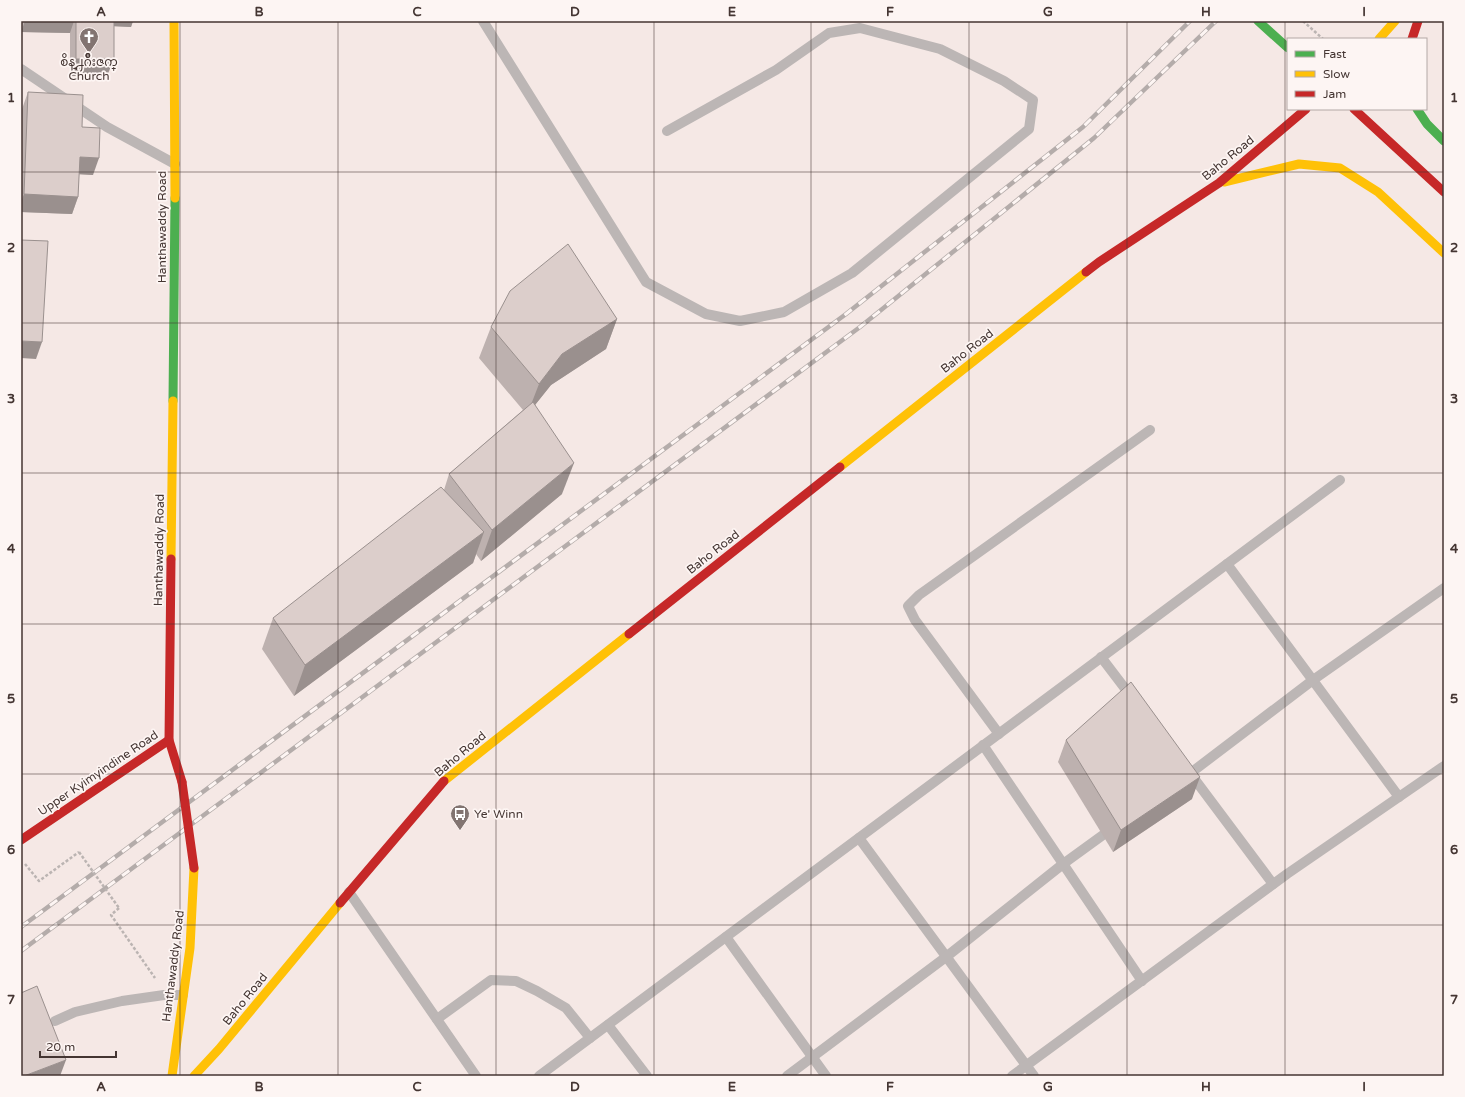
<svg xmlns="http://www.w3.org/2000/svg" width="1465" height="1097" font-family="'Varela Round','Noto Sans Myanmar',sans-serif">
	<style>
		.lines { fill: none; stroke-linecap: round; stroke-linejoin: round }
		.path { stroke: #bbb4b2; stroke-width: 2.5; stroke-dasharray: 3 2; stroke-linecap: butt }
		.lane { stroke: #bcb6b5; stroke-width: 10 }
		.fast { stroke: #4caf50; stroke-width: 9 }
		.slow { stroke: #ffc107; stroke-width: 9 }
		.jam { stroke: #c62828; stroke-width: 9 }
		.rail-casing { stroke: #b4acaa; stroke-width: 4.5 }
		.rail { stroke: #fdf5f3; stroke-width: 3; stroke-dasharray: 9; stroke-linecap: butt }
		.path-bridge { stroke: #bbb4b2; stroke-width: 2.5; stroke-dasharray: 3 2; stroke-linecap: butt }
		.jam-bridge { stroke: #c62828; stroke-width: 9 }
		.wall { fill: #bdb1af }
		.shaded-wall { fill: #9a908e }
		.building { fill: #dccecb; stroke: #9a908e }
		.grid { fill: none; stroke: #443532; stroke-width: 1; stroke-opacity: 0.55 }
		.labels { text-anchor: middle; stroke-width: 3.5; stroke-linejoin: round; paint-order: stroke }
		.poi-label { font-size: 12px; fill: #443532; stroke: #fdf5f3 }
		.street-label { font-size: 12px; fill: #443532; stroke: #fdf5f3 }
		.neatline { fill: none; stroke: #443532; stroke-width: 1.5 }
		.grid-label { font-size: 13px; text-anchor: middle; font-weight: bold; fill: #443532 }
	</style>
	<rect width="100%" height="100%" fill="#f5e8e5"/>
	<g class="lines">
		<g class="path">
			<path d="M 1303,21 L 1323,39"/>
			<path d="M 25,864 L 39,881 L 79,852"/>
			<path d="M 119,908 L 111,915 L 155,978"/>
		</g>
		<g class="lane">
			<path d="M 483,21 L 646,282 L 706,314 L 740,321 L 784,312 L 852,273 L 1029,129 L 1033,100 L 1004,81 L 940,49 L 860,28 L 829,33 L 776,70 L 667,131"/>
			<path d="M 21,69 L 107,127 L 175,164"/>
			<path d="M 1227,564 L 1399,797"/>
			<path d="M 1101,657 L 1133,699"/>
			<path d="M 999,734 L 915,620 L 908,606 L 919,595 L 1150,430"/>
			<path d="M 983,745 L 1142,981"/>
			<path d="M 1190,773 L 1273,884"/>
			<path d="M 1184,778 L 1313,680 L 1444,588"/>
			<path d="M 859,838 L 1034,1076"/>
			<path d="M 349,892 L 476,1076"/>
			<path d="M 726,937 L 826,1076"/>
			<path d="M 437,1019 L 491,980 L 516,981 L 537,991 L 566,1008 L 590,1038"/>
			<path d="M 55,1021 L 75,1012 L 122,1001 L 164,995 L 183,995"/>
			<path d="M 608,1025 L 647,1076"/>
			<path d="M 539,1076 L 1340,480"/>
			<path d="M 787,1076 L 946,957 L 1063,864 L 1114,827"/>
			<path d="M 1012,1076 L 1287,874 L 1444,766"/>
		</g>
		<g class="fast">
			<path d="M 1258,21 L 1288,48"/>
			<path d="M 1417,109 L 1427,124 L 1444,141"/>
			<path d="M 173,401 L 175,198"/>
		</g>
		<g class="slow">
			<path d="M 174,21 L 175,198"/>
			<path d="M 1379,39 L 1395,21"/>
			<path d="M 1224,182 L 1299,164 L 1340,168 L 1378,192 L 1444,253"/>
			<path d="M 840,467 L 1086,272"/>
			<path d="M 171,559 L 173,401"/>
			<path d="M 444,781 L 629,634"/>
			<path d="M 172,1076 L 190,948 L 194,868"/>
			<path d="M 194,1076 L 219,1049 L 340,903"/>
		</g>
		<g class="jam">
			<path d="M 1412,39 L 1418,21"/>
			<path d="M 1354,109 L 1444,192"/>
			<path d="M 1086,272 L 1099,262 L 1219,183 L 1306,109"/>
			<path d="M 171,559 L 169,740 L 182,782"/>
			<path d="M 629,634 L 840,467"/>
			<path d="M 21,840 L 169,740"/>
			<path d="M 340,903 L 444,781"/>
		</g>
		<defs>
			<g id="rail">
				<path d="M 21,927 L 846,314 L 1083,127 L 1190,21"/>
				<path d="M 21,951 L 860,327 L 1094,138 L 1216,21"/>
			</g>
		</defs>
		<use href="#rail" class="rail-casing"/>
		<use href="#rail" class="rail"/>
		<path class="path-bridge" d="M 79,852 L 119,908"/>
		<path class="jam-bridge" d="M 182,782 L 194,868"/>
	</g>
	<g class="wall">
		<path d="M 21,21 L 133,21 L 131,27 L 114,26 L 107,76 L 70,76 L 70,33 L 21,32 Z"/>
		<path d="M 28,92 L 82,127 L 93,175 L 79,174 L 78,197 L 72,214 L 21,212 L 21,134 L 22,109 Z"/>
		<path d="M 617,319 L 606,349 L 551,385 L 535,405 L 562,494 L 481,561 L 476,554 L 473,563 L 294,696 L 262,649 L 273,618 L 444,490 L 449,474 L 523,410 L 479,358 L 491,327 Z"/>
		<path d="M 1066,740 L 1192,799 L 1113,852 L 1058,762 Z"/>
	</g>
	<g class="shaded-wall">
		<path d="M 25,21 L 74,21 L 70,33 L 21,32 Z"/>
		<path d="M 109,21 L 133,21 L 131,27 L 108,26 Z"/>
		<path d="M 76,59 L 114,59 L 107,76 L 70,76 Z"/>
		<path d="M 80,157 L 99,158 L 93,175 L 74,174 Z"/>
		<path d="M 24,194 L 78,197 L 72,214 L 21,212 L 21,202 Z"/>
		<path d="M 617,319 L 606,349 L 551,385 L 527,415 L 539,384 L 562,354 Z"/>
		<path d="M 21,341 L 42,342 L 36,359 L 21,358 Z"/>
		<path d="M 574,463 L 562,494 L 481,561 L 492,530 Z"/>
		<path d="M 484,532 L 473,563 L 294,696 L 305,665 Z"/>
		<path d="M 1200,777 L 1192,799 L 1113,852 L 1121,830 Z"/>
		<path d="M 66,1060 L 60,1076 L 24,1076 Z"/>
	</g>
	<g class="building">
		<rect x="76" y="21" width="38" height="38"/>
		<path d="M 28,92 L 83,95 L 82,127 L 100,128 L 99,158 L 80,157 L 78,197 L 24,194 Z"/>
		<path d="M 21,240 L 48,241 L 42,342 L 21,341 Z"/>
		<path d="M 568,244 L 617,319 L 562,354 L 539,384 L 491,327 L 510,291 Z"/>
		<path d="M 533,402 L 574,463 L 492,530 L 449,474 Z"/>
		<path d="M 441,487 L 484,532 L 305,665 L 273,618 Z"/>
		<path d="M 1131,682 L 1200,777 L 1121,830 L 1066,740 Z"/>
		<path d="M 37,986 L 66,1060 L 24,1076 L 21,1076 L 21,993 Z"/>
	</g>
	<path class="grid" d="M 180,21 L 180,1076M 338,21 L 338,1076M 496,21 L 496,1076M 654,21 L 654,1076M 811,21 L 811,1076M 969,21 L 969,1076M 1127,21 L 1127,1076M 1285,21 L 1285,1076M 21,172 L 1444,172M 21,323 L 1444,323M 21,473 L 1444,473M 21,624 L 1444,624M 21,774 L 1444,774M 21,925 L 1444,925"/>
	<defs>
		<symbol id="church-pin" viewBox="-11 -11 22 30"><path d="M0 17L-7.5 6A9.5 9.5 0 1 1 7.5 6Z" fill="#827471" stroke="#fdf5f3"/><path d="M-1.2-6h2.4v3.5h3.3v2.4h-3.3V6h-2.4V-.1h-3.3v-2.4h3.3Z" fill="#fff"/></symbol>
		<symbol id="bus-pin" viewBox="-11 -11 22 30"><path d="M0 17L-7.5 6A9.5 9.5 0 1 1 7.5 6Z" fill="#827471" stroke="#fdf5f3"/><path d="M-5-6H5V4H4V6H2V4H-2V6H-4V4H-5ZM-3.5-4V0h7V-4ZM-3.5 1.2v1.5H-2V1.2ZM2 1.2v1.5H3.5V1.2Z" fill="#fff"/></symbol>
	</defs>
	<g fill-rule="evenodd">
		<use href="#church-pin" x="78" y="26" width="22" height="30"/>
		<use href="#bus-pin" x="449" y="803" width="22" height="30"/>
	</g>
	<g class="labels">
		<g class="poi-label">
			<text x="89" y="66">စိန္႕ဂ်ိဳးဇက္<tspan x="89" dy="14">Church</tspan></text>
			<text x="474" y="818" text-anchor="start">Ye' Winn</text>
		</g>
		<g class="street-label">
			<text transform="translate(1228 158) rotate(-39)" y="4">Baho Road</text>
			<text transform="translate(162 227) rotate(-90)" y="4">Hanthawaddy Road</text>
			<text transform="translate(967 351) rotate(-38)" y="4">Baho Road</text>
			<text transform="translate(159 550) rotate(-89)" y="4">Hanthawaddy Road</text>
			<text transform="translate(713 552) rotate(-38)" y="4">Baho Road</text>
			<text transform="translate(460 754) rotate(-40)" y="4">Baho Road</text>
			<text transform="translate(98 773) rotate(-34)" y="4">Upper Kyimyindine Road</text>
			<text transform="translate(173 966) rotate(-83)" y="4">Hanthawaddy Road</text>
			<text transform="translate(245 999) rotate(-51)" y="4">Baho Road</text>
		</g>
	</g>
	<rect width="1465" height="1097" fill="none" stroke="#fdf5f3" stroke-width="44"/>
	<rect x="1287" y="38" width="140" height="72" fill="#fdf5f3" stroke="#b3a8a6"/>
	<rect x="1295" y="51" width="20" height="6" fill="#4caf50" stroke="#b3a8a6"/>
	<text x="1323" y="58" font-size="12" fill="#443532">Fast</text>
	<rect x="1295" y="71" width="20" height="6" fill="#ffc107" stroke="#b3a8a6"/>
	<text x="1323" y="78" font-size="12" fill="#443532">Slow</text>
	<rect x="1295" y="91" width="20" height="6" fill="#c62828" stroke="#b3a8a6"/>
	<text x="1323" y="98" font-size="12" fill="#443532">Jam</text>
	<path d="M40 1051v6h76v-6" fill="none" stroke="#443532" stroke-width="2"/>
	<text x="46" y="1051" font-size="12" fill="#443532" stroke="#fdf5f3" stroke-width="3" paint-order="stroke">20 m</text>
	<rect x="22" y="22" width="1421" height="1053" class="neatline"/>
	<g class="grid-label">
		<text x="101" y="16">A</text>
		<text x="259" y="16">B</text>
		<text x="417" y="16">C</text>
		<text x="575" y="16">D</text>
		<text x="732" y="16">E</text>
		<text x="890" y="16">F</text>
		<text x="1048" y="16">G</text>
		<text x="1206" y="16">H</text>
		<text x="1364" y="16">I</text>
		<text x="11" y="102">1</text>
		<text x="1454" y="102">1</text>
		<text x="11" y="252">2</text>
		<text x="1454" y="252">2</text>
		<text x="11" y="403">3</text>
		<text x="1454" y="403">3</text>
		<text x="11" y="553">4</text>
		<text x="1454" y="553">4</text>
		<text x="11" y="703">5</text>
		<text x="1454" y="703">5</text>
		<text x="11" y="854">6</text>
		<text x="1454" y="854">6</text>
		<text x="11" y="1004">7</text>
		<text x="1454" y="1004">7</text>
		<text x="101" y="1091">A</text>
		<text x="259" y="1091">B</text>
		<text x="417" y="1091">C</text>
		<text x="575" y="1091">D</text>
		<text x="732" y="1091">E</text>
		<text x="890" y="1091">F</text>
		<text x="1048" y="1091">G</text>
		<text x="1206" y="1091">H</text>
		<text x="1364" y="1091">I</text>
	</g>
</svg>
